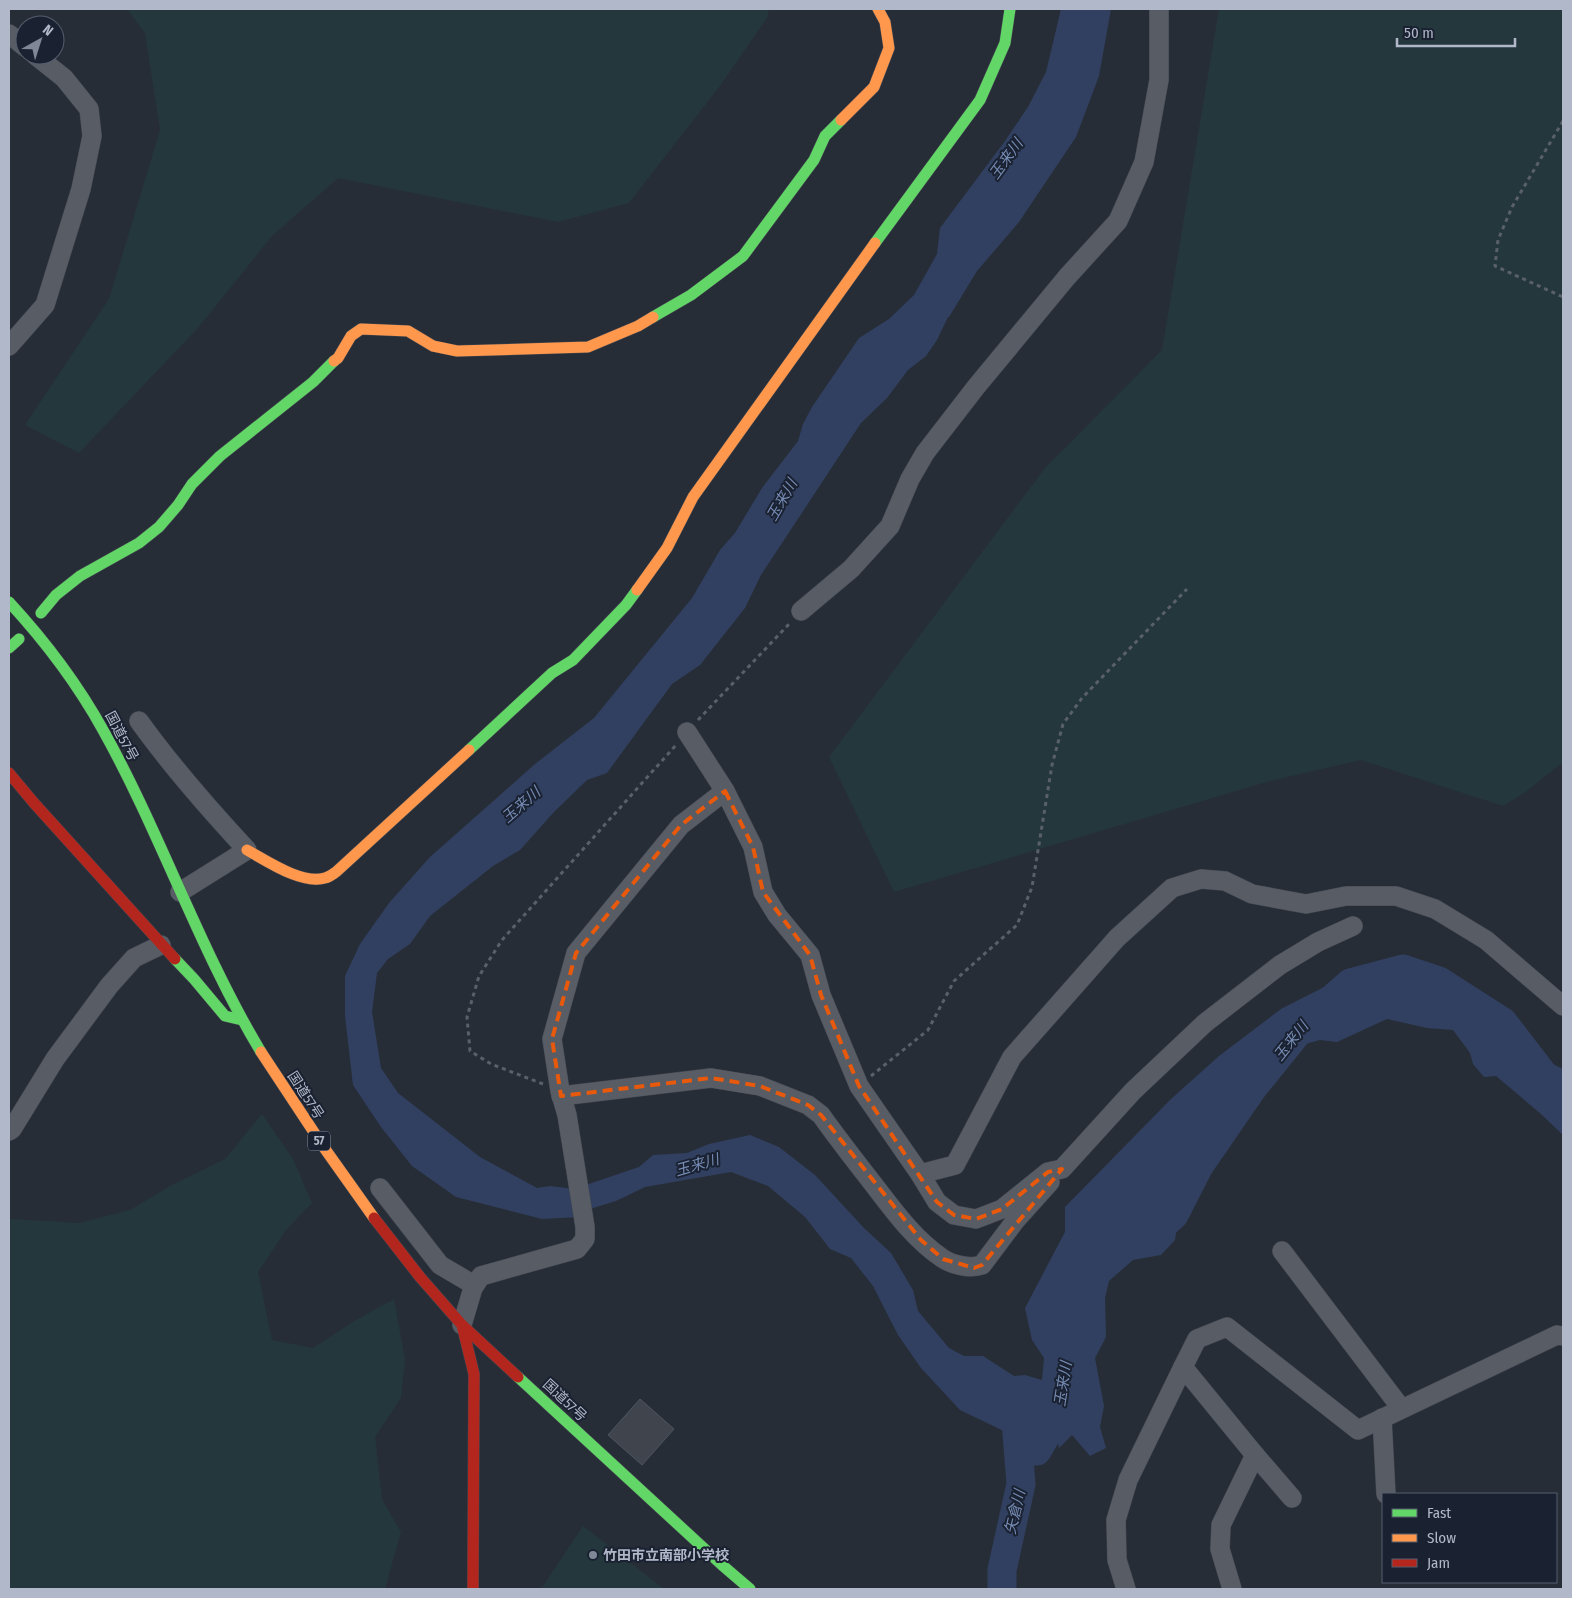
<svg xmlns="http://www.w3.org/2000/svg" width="1572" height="1598" font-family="'Fira Sans Condensed','Noto Sans JP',sans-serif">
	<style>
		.green { fill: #24373d }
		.water { fill: #314060 }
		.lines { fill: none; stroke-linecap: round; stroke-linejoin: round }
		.river { stroke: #314060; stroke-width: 29 }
		.building { fill: #3f444d; stroke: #4f555f }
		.street-casing { stroke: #444850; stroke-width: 20 }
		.fast-casing { stroke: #444850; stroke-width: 12 }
		.slow-casing { stroke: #444850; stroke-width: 12 }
		.jam-casing { stroke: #444850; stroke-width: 12 }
		.path { stroke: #5a6068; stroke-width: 3; stroke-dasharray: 4 4; stroke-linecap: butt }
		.street { stroke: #585c64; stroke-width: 19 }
		.fast { stroke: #63d668; stroke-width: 11 }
		.slow { stroke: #ff974d; stroke-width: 11 }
		.jam { stroke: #b3261e; stroke-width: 11 }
		.marked { fill: none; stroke: #e8590c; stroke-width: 4; stroke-dasharray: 10 6; stroke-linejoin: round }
		.poi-dot { fill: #808796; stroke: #1a2232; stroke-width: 2 }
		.labels { text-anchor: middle; stroke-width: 4; stroke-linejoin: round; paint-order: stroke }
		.shield { fill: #1a2232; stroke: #838b9c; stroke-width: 1 }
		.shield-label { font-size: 12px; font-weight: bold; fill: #b0b8c9 }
		.street-label { font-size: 14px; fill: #b0b8c9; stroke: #1a2232 }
		.poi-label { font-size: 14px; font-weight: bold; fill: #b0b8c9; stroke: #1a2232; text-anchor: start }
		.water-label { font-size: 15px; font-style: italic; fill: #768bb3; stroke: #1a2232 }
	</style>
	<rect width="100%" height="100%" fill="#272d37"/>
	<g class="green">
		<path d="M 127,9 L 769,9 L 767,18 L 720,86 L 629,203 L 558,222 L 338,178 L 272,236 L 198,328 L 79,453 L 25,425 L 109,299 L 160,130 L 145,33 Z"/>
		<path d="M 1219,9 L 1563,9 L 1563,762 L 1527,791 L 1503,806 L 1361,760 L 1270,781 L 894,892 L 829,757 L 1045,468 L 1162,350 Z"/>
		<path d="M 262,1114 L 293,1159 L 312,1203 L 286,1230 L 258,1272 L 272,1340 L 313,1348 L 356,1320 L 394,1299 L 405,1359 L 401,1398 L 375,1437 L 382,1499 L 401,1532 L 385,1589 L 9,1589 L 9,1219 L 79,1223 L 130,1210 L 170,1186 L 225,1159 Z"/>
		<path d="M 583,1526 L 664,1589 L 541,1589 Z"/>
	</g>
	<path class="water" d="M 1061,9 L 1111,9 L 1099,76 L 1076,137 L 1019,222 L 977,271 L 949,317 L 948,317 L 937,340 L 926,356 L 908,370 L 887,398 L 861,423 L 761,575 L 745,608 L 700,665 L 672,684 L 607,773 L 587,780 L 554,812 L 520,850 L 493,866 L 430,916 L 410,944 L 388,959 L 377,973 L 372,1012 L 381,1068 L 398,1093 L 480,1157 L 537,1188 L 550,1186 L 574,1189 L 639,1167 L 653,1155 L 687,1153 L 709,1144 L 750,1135 L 779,1147 L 815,1175 L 864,1228 L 891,1253 L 913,1290 L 918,1311 L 949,1348 L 964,1356 L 983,1356 L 1014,1376 L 1025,1375 L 1042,1380 L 1044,1358 L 1032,1340 L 1025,1308 L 1065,1232 L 1065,1207 L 1171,1099 L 1219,1056 L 1281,1009 L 1324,987 L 1357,984 L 1368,990 L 1400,982 L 1436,984 L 1445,999 L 1482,1012 L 1505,1041 L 1563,1069 L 1563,1135 L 1541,1114 L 1496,1076 L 1484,1077 L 1473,1064 L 1470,1053 L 1453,1030 L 1427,1028 L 1387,1019 L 1337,1042 L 1320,1040 L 1298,1046 L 1268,1063 L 1248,1080 L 1247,1106 L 1230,1132 L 1199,1157 L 1187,1186 L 1164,1205 L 1178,1220 L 1175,1240 L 1161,1255 L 1133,1260 L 1109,1281 L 1105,1298 L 1106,1337 L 1095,1358 L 1104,1406 L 1100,1427 L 1106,1448 L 1090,1456 L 1072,1435 L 1059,1448 L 1056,1433 L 1041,1436 L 1010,1434 L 960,1410 L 921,1368 L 898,1335 L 873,1286 L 851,1258 L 830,1249 L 805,1217 L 768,1186 L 731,1172 L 645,1187 L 616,1201 L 590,1209 L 580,1217 L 542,1219 L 456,1197 L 412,1166 L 381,1127 L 353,1085 L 345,1016 L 345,976 L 360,944 L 389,903 L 430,857 L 535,764 L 594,718 L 692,598 L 720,550 L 735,533 L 762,488 L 798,441 L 803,424 L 812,407 L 859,338 L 889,319 L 914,295 L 937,254 L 940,228 L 1005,141 L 1028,107 L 1046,72 Z"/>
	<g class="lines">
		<g class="river">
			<path d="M 1146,1240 L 1174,1215 L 1199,1166 L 1252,1089 L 1307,1021 L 1350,983 L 1403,969 L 1439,981 L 1503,1022 L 1563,1100"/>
			<path d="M 1011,1402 L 1015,1404 L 1037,1451 L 1058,1415 L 1060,1398"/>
			<path d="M 1002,1589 L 1002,1570 L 1021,1484 L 1016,1421"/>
		</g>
	</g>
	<path class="building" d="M 640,1399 L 674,1429 L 642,1465 L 608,1435 Z"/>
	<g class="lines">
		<defs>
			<g id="street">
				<path d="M 9,34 L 25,47"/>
				<path d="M 9,346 L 45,305 L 81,189 L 92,136 L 89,109 L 64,78 L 35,55"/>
				<path d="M 801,611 L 851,569 L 890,526 L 910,479 L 925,453 L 976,387 L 1067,277 L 1118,221 L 1144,162 L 1159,80 L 1159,9"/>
				<path d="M 139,721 C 172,767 209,809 247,850 L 180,892"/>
				<path d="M 687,732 L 725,791 L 753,847 L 763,892 L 777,915 L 810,955 L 821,995 L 859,1086 L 920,1174 L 937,1202 L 954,1215 L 976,1219 L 1002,1209 L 1048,1172 L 1062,1169 L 1133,1091 L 1205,1023 L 1280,965 L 1318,942 L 1353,926"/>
				<path d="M 561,1096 L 711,1078 L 760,1086 L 808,1105 L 821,1115 C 838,1139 856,1162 874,1185 C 894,1211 914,1239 942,1258 C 952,1265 970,1269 982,1265 L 1015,1221 L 1050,1182"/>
				<path d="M 9,1131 L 12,1129 L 55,1059 L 109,986 L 134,958 L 161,945"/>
				<path d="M 920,1174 L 955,1165 L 1012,1057 L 1117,938 L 1172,888 L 1201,879 L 1225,881 L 1252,894 L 1306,904 L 1346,896 L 1396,896 L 1435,909 L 1486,940 L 1563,1006"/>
				<path d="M 380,1188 L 440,1265 L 474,1285"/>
				<path d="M 1282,1251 L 1401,1408"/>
				<path d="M 462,1325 L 473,1288 L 481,1276 L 577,1249 L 585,1239 L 585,1227 L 567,1115 L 560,1091 L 552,1039 L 576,953 L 681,825 L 725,791"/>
				<path d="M 1183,1367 L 1197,1339 L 1227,1327 L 1358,1430 L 1557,1335 L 1563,1336"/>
				<path d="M 1382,1418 L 1386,1494"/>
				<path d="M 1255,1455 L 1292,1498"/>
				<path d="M 1126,1589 L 1117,1560 L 1116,1520 L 1128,1480 L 1183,1367 L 1255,1455 L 1221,1525 L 1220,1549 L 1232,1589"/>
			</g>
			<g id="fast">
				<path d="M 875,243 L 980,100 L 1005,43 L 1010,9"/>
				<path d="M 653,317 L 691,295 L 743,256 L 814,160 L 825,136 L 841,120"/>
				<path d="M 9,602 C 45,641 77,683 103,730 C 161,834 199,949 261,1052"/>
				<path d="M 41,613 L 56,595 L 80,576 L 139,543 L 159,527 L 178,505 L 192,484 L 220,456 L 313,382 L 334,361"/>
				<path d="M 9,648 L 19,639"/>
				<path d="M 469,750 L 552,673 L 573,660 L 626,605 L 637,590"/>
				<path d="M 175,959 L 194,979 L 225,1016 L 242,1020"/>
				<path d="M 518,1377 L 722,1565 L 750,1589"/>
			</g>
			<g id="slow">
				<path d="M 841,120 L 874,87 L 889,48 L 885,22 L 878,9"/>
				<path d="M 334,361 L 338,358 L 351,336 L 361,329 L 408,331 L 433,346 L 457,351 L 588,347 L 638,326 L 653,317"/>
				<path d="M 637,590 L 667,548 L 693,497 L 875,243"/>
				<path d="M 247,850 C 267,861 302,885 325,878 C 329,877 333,874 336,872 L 469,750"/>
				<path d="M 261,1052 L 325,1149 L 374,1218"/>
			</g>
			<g id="jam">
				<path d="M 9,773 L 34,803 L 175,959"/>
				<path d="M 374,1218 L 420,1277 L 462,1325 L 518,1377"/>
				<path d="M 462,1325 L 474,1374 L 473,1589"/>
			</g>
		</defs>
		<use href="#street" class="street-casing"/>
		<use href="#fast" class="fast-casing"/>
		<use href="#slow" class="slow-casing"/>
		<use href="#jam" class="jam-casing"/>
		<g class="path">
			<path d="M 1563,121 L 1512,207 L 1498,240 L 1495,266 L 1563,297"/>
			<path d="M 698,720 L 790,623"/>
			<path d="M 871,1076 L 928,1030 L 954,981 L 1017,925 L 1032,887 L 1052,765 L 1063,724 L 1082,698 L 1187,589"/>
			<path d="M 543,1084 L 491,1064 L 470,1051 L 467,1017 L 479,976 L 502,940 L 676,745"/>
		</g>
		<use href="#street" class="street"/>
		<use href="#fast" class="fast"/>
		<use href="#slow" class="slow"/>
		<use href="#jam" class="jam"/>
	</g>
	<path class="marked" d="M 725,791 L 753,847 L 763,892 L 810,955 L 821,995 L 859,1086 L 937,1202 L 954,1215 L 976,1219 L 1002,1209 L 1048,1172 L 1062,1169 L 982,1265 L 974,1268 L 943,1259 L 921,1240 L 821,1115 L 808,1105 L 760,1086 L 711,1078 L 561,1096 L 552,1039 L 576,953 L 681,825 Z"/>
	<circle class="poi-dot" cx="593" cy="1555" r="5"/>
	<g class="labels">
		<rect class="shield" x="308" y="1131.5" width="22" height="19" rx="4"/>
		<g class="shield-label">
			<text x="319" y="1145">57</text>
		</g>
		<g class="street-label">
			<text transform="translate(122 736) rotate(62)" y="5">国道57号</text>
			<text transform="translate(306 1095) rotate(57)" y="5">国道57号</text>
			<text transform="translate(565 1400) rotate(43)" y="5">国道57号</text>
		</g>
		<g class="poi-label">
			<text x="603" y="1560">竹田市立南部小学校</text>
		</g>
		<g class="water-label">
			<text transform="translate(1006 159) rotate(-54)" y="5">玉来川</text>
			<text transform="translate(782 500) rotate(-60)" y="5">玉来川</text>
			<text transform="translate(521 805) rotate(-41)" y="5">玉来川</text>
			<text transform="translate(1291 1041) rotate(-51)" y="5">玉来川</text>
			<text transform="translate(697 1165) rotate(-16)" y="5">玉来川</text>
			<text transform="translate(1063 1384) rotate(-81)" y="5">玉来川</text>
			<text transform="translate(1015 1512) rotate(-77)" y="5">矢倉川</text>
		</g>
	</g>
	<rect width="1572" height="1598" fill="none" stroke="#b0b8c9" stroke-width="20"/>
	<rect x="1382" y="1493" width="175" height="90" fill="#1a2232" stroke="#565e6e"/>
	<rect x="1392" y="1509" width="25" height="8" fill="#63d668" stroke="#565e6e"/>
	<text x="1427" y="1518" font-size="15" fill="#b0b8c9">Fast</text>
	<rect x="1392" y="1534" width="25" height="8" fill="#ff974d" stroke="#565e6e"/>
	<text x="1427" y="1543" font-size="15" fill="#b0b8c9">Slow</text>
	<rect x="1392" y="1559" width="25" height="8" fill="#b3261e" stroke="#565e6e"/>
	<text x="1427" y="1568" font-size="15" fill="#b0b8c9">Jam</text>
	<g transform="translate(40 40) rotate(39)"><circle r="24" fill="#1a2232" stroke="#565e6e"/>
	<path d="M0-4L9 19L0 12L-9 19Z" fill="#808796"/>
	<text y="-8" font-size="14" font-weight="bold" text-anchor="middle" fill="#b0b8c9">N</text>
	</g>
	<path d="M1397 38v8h118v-8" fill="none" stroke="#b0b8c9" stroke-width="2.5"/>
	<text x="1404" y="38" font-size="15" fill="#b0b8c9" stroke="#1a2232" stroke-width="4" paint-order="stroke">50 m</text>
</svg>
